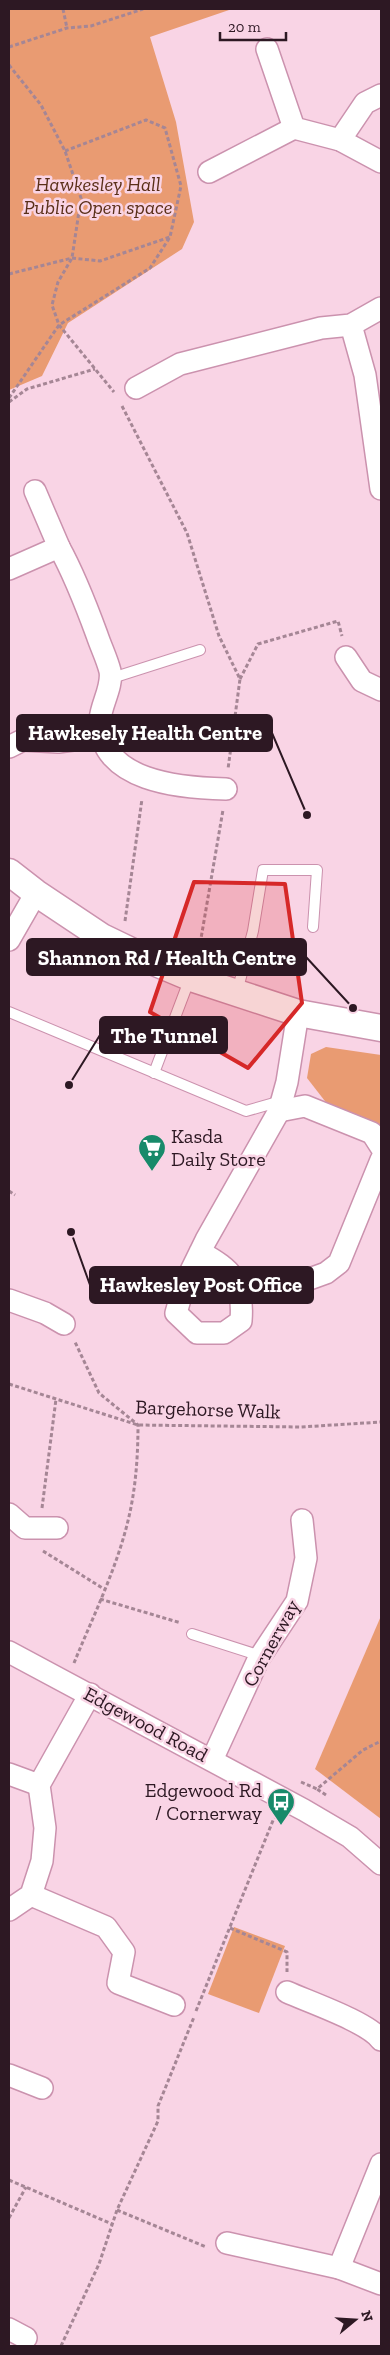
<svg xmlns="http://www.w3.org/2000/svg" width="390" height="2355" font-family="'Zilla Slab',serif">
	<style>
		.green { fill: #e99b72 }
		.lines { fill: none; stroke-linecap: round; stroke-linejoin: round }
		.service-casing { stroke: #cb92ae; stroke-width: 12 }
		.minor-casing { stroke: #cb92ae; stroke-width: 24 }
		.tertiary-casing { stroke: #cb92ae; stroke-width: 29 }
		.path { stroke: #a58695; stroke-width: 3; stroke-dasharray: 4 2.5; stroke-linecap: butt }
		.service { stroke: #fff; stroke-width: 10 }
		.minor { stroke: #fff; stroke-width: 21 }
		.tertiary { stroke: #fff; stroke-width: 26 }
		.marked { fill: #d62828; fill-opacity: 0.2; stroke: #d62828; stroke-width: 4; stroke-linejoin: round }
		.labels { text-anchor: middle; stroke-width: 5; stroke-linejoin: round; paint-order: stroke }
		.park-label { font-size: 20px; font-style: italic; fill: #5a2f18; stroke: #f9d4e5 }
		.poi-label { font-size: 20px; fill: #2d1823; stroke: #f9d4e5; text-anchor: start }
		.street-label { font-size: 20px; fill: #2d1823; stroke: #f9d4e5 }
		.leader { fill: none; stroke: #2d1823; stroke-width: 2 }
		.callout-dot { fill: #2d1823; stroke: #f9d4e5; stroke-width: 2 }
		.callout { fill: #2d1823; stroke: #2d1823; stroke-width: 2 }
		.callout-label { font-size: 21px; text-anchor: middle; font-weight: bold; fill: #fff }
	</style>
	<rect width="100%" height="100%" fill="#f9d4e5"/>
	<g class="green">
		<path d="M 9,9 L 232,9 L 150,37 L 176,122 L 194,222 L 182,249 L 68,323 L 42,376 L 9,390 Z"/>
		<path d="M 326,1047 L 381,1055 L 381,1127 L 328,1105 L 307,1078 L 311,1054 Z"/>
		<path d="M 381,1616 L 381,1819 L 315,1769 Z"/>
		<path d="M 234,1927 L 285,1946 L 259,2013 L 208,1994 Z"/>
	</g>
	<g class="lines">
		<defs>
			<g id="service">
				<path d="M 109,679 L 200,650"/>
				<path d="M 237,992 L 253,931 L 263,870 L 317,870 L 313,927"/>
				<path d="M 9,1012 L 246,1111 L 281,1101"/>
				<path d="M 154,1073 L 190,978"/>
				<path d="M 192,1634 L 261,1656"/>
			</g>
			<g id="minor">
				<path d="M 267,49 L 294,128 L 340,140 L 381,162"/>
				<path d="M 340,140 L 365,103 L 381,95"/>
				<path d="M 209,172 L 294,128"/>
				<path d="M 351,325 L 365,375 L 381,489"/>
				<path d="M 136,388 L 180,364 L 321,328 L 351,325 L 381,308"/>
				<path d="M 59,547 C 75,576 86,605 97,635 C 101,647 107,659 110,671 C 113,687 101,704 100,720 C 98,782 182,788 226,789"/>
				<path d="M 9,569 L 59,547 L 35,491"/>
				<path d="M 346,657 L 362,681 L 381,690"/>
				<path d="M 9,747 L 23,740 L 58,742 L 102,736"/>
				<path d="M 9,940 L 36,893"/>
				<path d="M 279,1111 L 305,1106 L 372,1133 L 381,1147"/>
				<path d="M 200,1252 C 233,1270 244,1282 241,1321 L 224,1333 L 197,1333 L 176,1313 L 184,1285 L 206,1240 L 279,1111 L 287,1082 L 298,1013"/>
				<path d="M 304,1281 L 326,1273 L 339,1263 L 381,1160"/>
				<path d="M 9,1300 L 45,1313 L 64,1324"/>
				<path d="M 9,1514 L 25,1528 L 57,1528"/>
				<path d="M 9,1652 L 304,1810 L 350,1837 L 381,1864"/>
				<path d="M 212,1760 L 258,1660 L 297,1601 L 306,1558 L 302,1520"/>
				<path d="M 9,1774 L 39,1785"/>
				<path d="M 31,1895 L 106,1927 L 124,1952 L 118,1983 L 174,2005"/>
				<path d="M 9,1910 L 31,1895 L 42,1861 L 45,1828 L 39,1785 L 90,1694"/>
				<path d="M 287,1992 C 309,2002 368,2022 381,2040"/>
				<path d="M 9,2075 L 42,2088"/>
				<path d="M 227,2243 L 339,2268 L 381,2284"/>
				<path d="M 339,2268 L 381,2164"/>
				<path d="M 9,2329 L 26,2338"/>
			</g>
			<path id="tertiary" d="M 9,872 L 36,893 L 102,937 L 156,963 L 194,979 L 298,1013 L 381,1028"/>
		</defs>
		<use href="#service" class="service-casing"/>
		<use href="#minor" class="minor-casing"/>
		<use href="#tertiary" class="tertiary-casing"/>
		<g class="path">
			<path d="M 63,9 L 67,28"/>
			<path d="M 9,47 L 67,28 L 91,26 L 143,9"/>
			<path d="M 9,65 L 41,105 L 65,151 L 81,198 L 72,258 L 58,282 L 52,305 L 59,325 L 114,392"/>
			<path d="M 9,274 L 72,258 L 100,261 L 170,237"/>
			<path d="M 9,398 L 59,325 L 150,268 L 170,237 L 181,186 L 165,128 L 146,120 L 65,151"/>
			<path d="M 9,402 L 27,389 L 95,369"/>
			<path d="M 122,406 L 187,533 L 219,636 L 240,679 L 228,769"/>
			<path d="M 240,679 L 258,644 L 338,621 L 342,636"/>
			<path d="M 125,921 L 142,799"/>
			<path d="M 198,956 L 223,810"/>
			<path d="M 9,1191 L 15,1195"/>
			<path d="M 9,1384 L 138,1425 L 301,1427 L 381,1422"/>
			<path d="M 42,1508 L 56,1399"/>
			<path d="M 43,1551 L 104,1589"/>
			<path d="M 100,1599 L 181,1623"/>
			<path d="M 74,1663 C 94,1614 119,1564 130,1512 C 136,1484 138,1454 138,1425 L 99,1393 L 75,1342"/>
			<path d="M 301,1782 L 317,1789"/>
			<path d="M 326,1795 L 317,1789 L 363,1750 L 381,1741"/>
			<path d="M 230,1928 L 287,1952 L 287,1972"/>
			<path d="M 196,2011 L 274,1818"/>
			<path d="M 9,2180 L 112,2224"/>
			<path d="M 117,2210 L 206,2247"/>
			<path d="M 9,2218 L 26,2187"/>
			<path d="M 61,2346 L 99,2264 L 117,2210 L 158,2121 L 158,2106 L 194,2017"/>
		</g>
		<use href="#service" class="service"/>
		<use href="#minor" class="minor"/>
		<use href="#tertiary" class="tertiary"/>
	</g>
	<path class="marked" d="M 194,882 L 285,884 L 302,1003 L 248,1068 L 150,1012 Z"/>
	<defs>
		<symbol id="supermarket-pin" viewBox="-11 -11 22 30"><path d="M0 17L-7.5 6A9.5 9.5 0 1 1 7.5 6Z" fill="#188a6a" stroke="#f9d4e5"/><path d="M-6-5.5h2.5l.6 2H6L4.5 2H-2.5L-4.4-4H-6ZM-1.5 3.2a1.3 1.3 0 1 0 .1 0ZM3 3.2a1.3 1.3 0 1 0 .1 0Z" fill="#fff"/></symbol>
		<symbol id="bus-pin" viewBox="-11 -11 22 30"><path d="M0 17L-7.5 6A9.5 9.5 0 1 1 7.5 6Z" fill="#188a6a" stroke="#f9d4e5"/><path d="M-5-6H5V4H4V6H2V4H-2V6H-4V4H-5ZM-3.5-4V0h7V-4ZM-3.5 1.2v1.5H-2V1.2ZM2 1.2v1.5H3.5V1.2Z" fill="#fff"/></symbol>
	</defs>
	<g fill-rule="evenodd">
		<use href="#supermarket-pin" x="136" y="1132" width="32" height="43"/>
		<use href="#bus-pin" x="265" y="1786" width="32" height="43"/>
	</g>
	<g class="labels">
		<g class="park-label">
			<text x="98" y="191">Hawkesley Hall<tspan x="98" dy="23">Public Open space</tspan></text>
		</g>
		<g class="poi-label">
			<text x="171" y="1143">Kasda<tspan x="171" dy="23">Daily Store</tspan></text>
			<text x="262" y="1797" text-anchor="end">Edgewood Rd<tspan x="262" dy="23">/ Cornerway</tspan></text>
		</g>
		<g class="street-label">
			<text transform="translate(208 1409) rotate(2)" y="7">Bargehorse Walk</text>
			<text transform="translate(271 1643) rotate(-61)" y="7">Cornerway</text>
			<text transform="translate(146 1724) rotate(28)" y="7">Edgewood Road</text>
		</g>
	</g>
	<path class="leader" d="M307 815L272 733M353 1008L306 957M69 1085L100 1035M71 1232L90 1285"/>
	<g class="callout-dot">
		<circle cx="307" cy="815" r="5"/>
		<circle cx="353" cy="1008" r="5"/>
		<circle cx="69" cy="1085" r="5"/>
		<circle cx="71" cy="1232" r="5"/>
	</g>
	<g class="callout">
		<rect x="17" y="715" width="255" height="36" rx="5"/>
		<rect x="27" y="939" width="279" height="36" rx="5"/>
		<rect x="100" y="1017" width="127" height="36" rx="5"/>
		<rect x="90" y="1267" width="223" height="36" rx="5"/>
	</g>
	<g class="callout-label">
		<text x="145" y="740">Hawkesely Health Centre</text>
		<text x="167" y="965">Shannon Rd / Health Centre</text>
		<text x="164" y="1043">The Tunnel</text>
		<text x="201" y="1292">Hawkesley Post Office</text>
	</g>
	<rect width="390" height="2355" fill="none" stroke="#2d1823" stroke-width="20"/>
	<g transform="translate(355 2320) rotate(72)" stroke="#f9d4e5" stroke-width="4" paint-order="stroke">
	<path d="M0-4L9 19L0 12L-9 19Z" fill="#2d1823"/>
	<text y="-8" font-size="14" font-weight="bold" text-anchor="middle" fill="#2d1823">N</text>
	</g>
	<path d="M220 32v8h66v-8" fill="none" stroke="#2d1823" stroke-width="2.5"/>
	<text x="228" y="32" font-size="15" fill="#2d1823" stroke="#f9d4e5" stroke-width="4" paint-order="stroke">20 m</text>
</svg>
